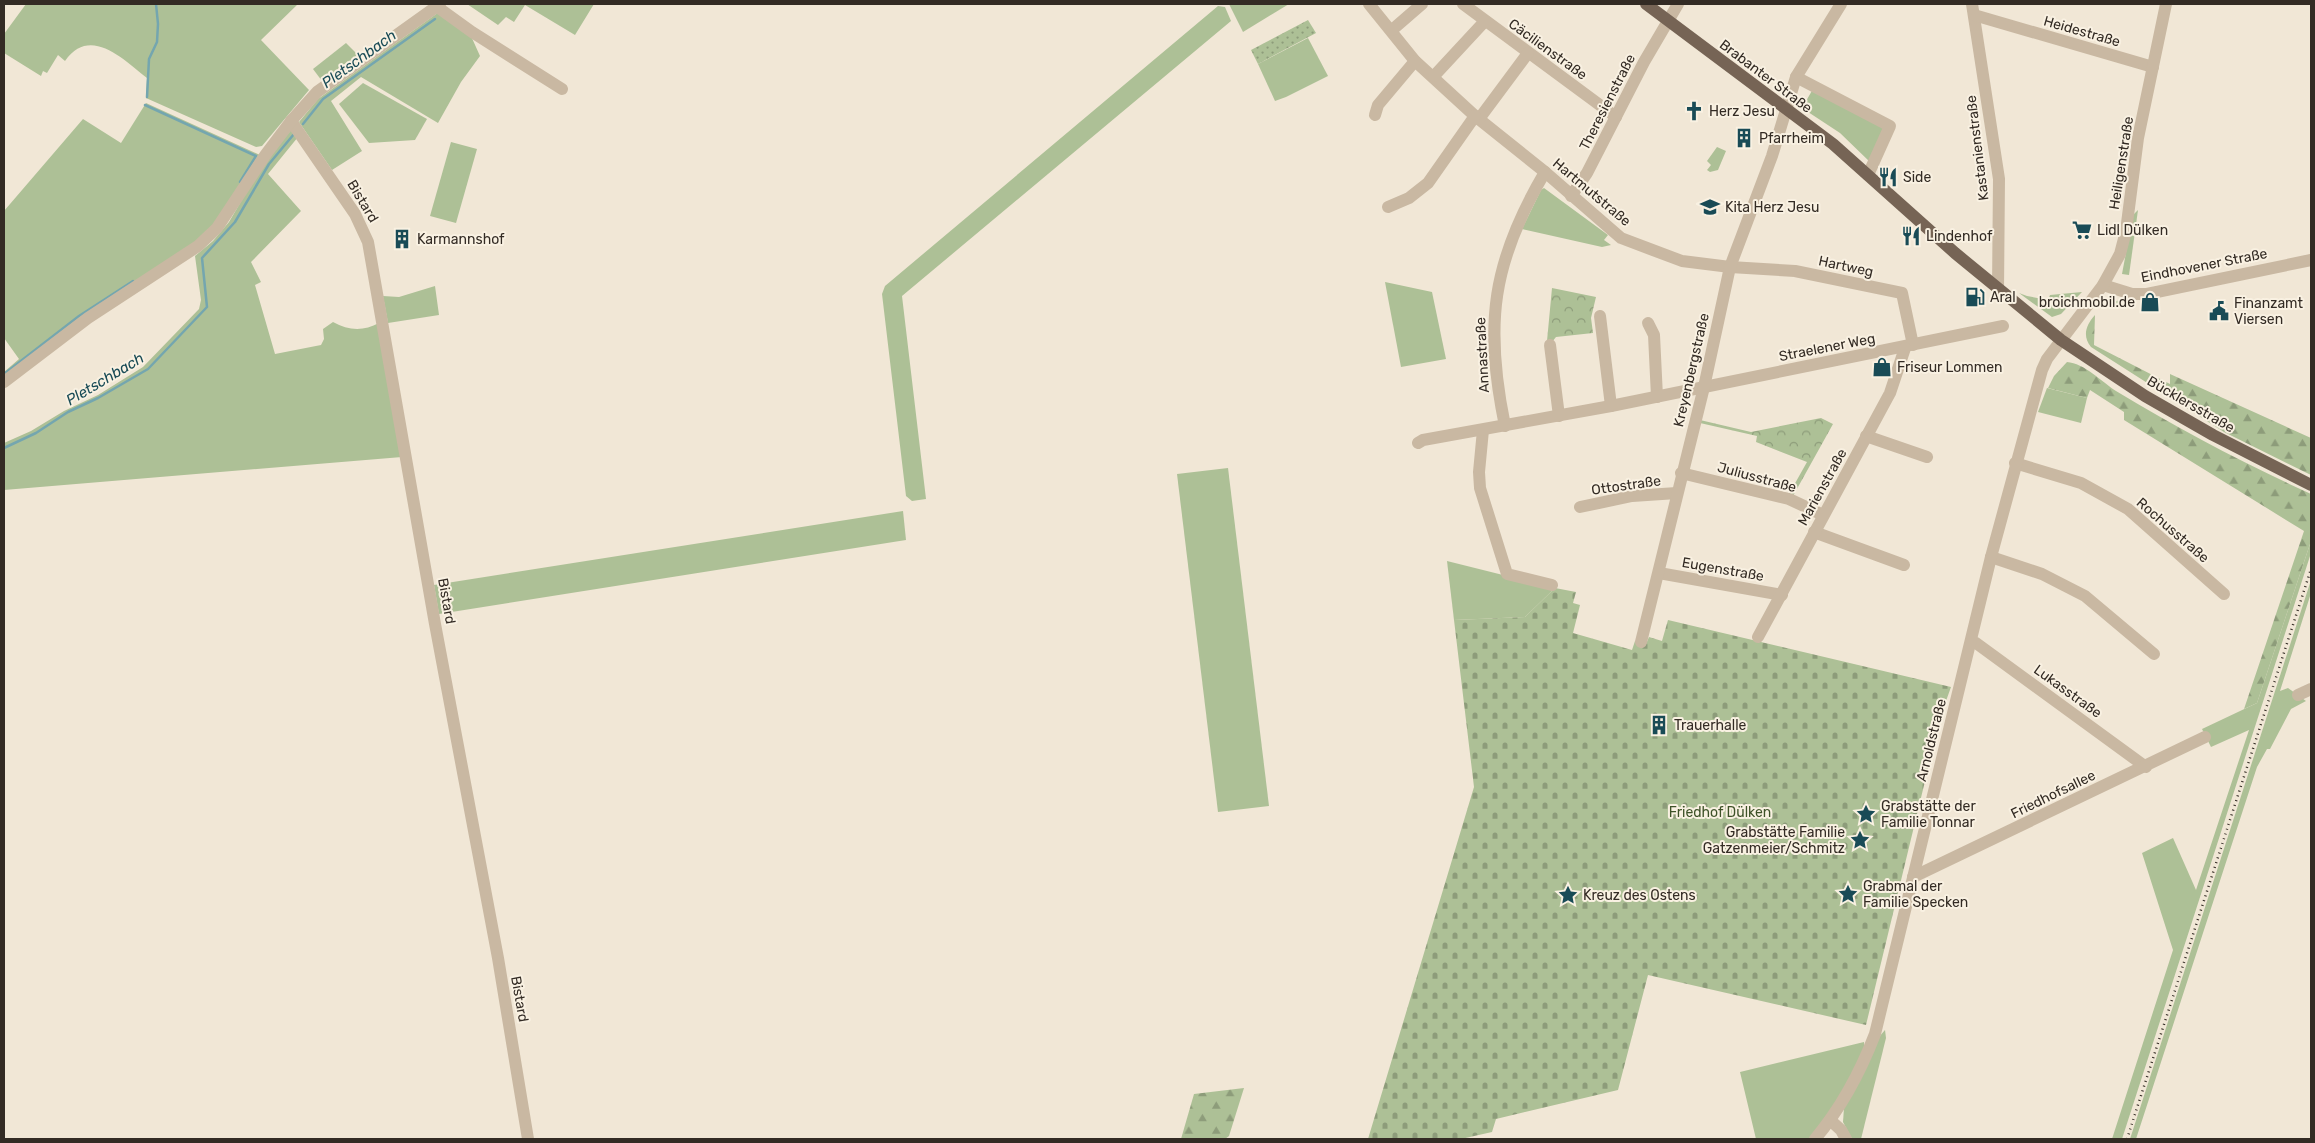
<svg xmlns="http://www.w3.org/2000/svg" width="2315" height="1143" font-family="Rubik,sans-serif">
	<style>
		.grass { fill: #adc096 }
		.forest { fill: url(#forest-firs) }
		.cemetery { fill: url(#cemetery-stones) }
		.park { fill: url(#park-crowns) }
		.garden { fill: url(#garden-dots) }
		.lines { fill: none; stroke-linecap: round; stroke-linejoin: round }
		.stream { stroke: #74a6af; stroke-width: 2.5 }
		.minor { stroke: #c9b8a2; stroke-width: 12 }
		.major { stroke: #766455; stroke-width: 12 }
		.rail { stroke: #332b24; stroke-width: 2.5; stroke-dasharray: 1 4; stroke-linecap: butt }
		.labels { text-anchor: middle; stroke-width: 4; stroke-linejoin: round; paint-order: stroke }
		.street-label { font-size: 14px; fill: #332b24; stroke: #f9f1e2 }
		.poi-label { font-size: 14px; fill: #332b24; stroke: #f9f1e2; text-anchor: start }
		.park-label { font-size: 14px; fill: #3e5228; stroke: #f9f1e2 }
		.water-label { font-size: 15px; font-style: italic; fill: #194b56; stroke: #f9f1e2 }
	</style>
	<defs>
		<pattern id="forest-firs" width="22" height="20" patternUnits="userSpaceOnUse" patternTransform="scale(1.25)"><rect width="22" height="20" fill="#adc096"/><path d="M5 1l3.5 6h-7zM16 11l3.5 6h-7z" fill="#8d9c7a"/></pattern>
		<pattern id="cemetery-stones" width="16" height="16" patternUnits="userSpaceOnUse" patternTransform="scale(1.25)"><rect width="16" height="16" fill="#adc096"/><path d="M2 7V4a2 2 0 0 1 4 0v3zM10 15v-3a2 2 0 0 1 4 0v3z" fill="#8d9c7a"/></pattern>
		<pattern id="park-crowns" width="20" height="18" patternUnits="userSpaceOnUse" patternTransform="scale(1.25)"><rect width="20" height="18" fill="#adc096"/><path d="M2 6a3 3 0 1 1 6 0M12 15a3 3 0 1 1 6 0" fill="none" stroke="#8d9c7a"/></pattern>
		<pattern id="garden-dots" width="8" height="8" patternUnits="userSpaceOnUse" patternTransform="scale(1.25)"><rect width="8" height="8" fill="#adc096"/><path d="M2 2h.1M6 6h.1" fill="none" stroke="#8d9c7a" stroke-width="1.8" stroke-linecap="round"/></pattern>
	</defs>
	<rect width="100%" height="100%" fill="#f1e7d6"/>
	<g class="grass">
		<path d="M 26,4 L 298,4 L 261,40 L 309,90 L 262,146 L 256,147 L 146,98 L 147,78 C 123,59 90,25 65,61 L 58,55 L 47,73 L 43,71 L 41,76 L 4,53 L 4,34 Z"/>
		<path d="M 467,4 L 594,4 L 575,35 L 525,5 L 514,22 L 506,17 L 498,25 Z"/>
		<path d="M 1229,4 L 1289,4 L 1243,32 Z"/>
		<path d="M 1218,6 L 1225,7 L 1231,21 L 902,296 L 926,499 L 912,501 L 906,496 L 882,294 L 885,286 Z"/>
		<path d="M 439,12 L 471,36 L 480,56 L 461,82 L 438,123 L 361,77 L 331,101 L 362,151 L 332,170 L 299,122 L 318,99 Z"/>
		<path d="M 1308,38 L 1328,76 L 1286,97 L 1275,101 L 1258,64 Z"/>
		<path d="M 346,43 L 359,56 L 322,81 L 313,69 Z"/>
		<path d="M 363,83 L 427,119 L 415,140 L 369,143 L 339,104 Z"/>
		<path d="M 1813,89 L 1884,128 L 1870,162 L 1840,133 L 1802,108 Z"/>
		<path d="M 146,103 L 260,155 L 221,216 L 196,244 L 4,377 L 4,372 L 19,359 L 4,338 L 4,211 L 83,119 L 121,143 Z"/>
		<path d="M 292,129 L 298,137 L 268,174 L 301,211 L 251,262 L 261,282 L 255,285 L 275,354 L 321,345 L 324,339 L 323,329 L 333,322 C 349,331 364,331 379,323 L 402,457 L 4,490 L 4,443 L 31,431 L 64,411 L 98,395 L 143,367 L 199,309 L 201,300 L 195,256 L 213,241 L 229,222 L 264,162 Z"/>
		<path d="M 451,142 L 477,149 L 456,223 L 430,216 Z"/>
		<path d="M 1717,147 L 1726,151 L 1718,170 L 1710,172 L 1707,170 L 1711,165 L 1707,161 Z"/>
		<path d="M 1544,188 L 1608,235 L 1604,240 L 1611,245 L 1602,247 L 1522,229 L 1541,190 Z"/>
		<path d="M 2138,210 L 2129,275 L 2122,274 L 2133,215 Z"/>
		<path d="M 1385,282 L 1432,292 L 1446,359 L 1401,367 Z"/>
		<path d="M 435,286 L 439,315 L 388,323 L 383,296 L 399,297 Z"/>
		<path d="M 2082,292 L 2061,314 L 2052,317 L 2019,293 L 2027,296 L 2048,300 L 2050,295 Z"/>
		<path d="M 2121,300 L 2128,301 L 2125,304 L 2100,309 L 2107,303 Z"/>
		<path d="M 2047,388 L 2087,398 L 2081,423 L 2038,412 Z"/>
		<path d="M 1228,468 L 1269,806 L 1218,812 L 1177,474 Z"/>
		<path d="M 903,511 L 906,540 L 439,614 L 434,585 Z"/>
		<path d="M 2311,541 L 2311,553 L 2122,1139 L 2112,1139 L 2173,950 L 2142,853 L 2173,838 L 2196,890 L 2249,730 L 2211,747 L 2202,729 L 2257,703 Z"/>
		<path d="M 1447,561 L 1555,588 L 1525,617 L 1454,620 Z"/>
		<path d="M 2311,580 L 2311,593 L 2280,691 L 2288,688 L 2306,701 L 2291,709 L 2270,749 L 2267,749 L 2257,767 L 2136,1139 L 2130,1139 Z"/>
		<path d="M 1885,1030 L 1886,1038 L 1861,1139 L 1852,1139 L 1843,1122 L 1844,1108 L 1879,1037 Z"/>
		<path d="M 1864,1042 C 1867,1068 1824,1118 1809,1139 L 1756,1139 L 1740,1072 Z"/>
	</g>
	<g class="forest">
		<path d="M 2095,315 L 2094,345 L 2170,384 L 2170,374 L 2311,438 L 2311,475 L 2224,432 L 2091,347 C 2082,336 2086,325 2095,315 Z"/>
		<path d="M 2067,362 C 2084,363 2102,382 2116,391 C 2179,429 2245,464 2311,494 L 2311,541 L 2257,703 L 2244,709 L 2304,531 L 2124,420 L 2124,412 L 2090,390 L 2087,398 L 2048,388 L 2054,376 Z"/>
		<path d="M 1244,1088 L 1229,1136 L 1225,1139 L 1181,1139 L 1194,1094 Z"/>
	</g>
	<path class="cemetery" d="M 1555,588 L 1576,592 L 1573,603 L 1580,605 L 1573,633 L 1632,650 L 1635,641 L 1646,644 L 1649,637 L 1662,641 L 1668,620 L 1951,687 L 1941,715 L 1866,1025 L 1648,975 L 1618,1090 L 1496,1119 L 1492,1132 L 1461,1139 L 1368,1139 L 1474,787 L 1454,620 L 1525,617 Z"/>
	<g class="park">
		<path d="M 1552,288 L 1596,297 L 1591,318 L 1593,333 L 1556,337 L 1552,342 L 1547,341 Z"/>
		<path d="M 1821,418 L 1833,424 L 1793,496 L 1789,494 L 1807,462 L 1756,442 L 1757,436 L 1700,423 L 1700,420 L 1751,432 Z"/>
	</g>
	<path class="garden" d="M 1308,20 L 1316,33 L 1258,64 L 1251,50 Z"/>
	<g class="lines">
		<g class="stream">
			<path d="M 147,97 L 149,59 L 157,42 L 158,24 L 156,4"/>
			<path d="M 145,105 L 256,156 L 240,182"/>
			<path d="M 303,124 L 323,99 L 435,19"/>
			<path d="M 4,374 L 79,316 L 133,281"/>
			<path d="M 4,448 L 36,433 L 68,412 L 98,398 L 148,369 L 207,307 L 202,258 L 235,222 L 269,164 L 294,134"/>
		</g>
		<g class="minor">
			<path d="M 1369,4 L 1415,61 L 1475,116 L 1545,172 L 1621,238 L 1682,261 L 1730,267 L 1795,271 L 1902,293 L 1913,345"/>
			<path d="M 1463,4 L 1616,117"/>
			<path d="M 1972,4 L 1999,179 L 1998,290"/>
			<path d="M 436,6 L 472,32 L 562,89"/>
			<path d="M 1974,15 L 2153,67"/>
			<path d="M 1392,30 L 1422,4"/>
			<path d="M 1434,76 L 1485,21"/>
			<path d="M 1796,77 L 1890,126 L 1868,175"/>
			<path d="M 1375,115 L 1378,105 L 1415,61"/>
			<path d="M 1479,119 L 1528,53"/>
			<path d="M 291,121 L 355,214 L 368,242 L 435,624 L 498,958 L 528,1139"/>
			<path d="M 1571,196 L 1587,173 L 1644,62 L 1678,4"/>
			<path d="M 1388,207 L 1409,198 L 1428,183 L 1475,116"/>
			<path d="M 2103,285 L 2132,294 L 2147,294 L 2311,260"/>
			<path d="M 1600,316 L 1611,406"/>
			<path d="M 1648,323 L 1654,335 L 1657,397"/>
			<path d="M 1550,345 L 1559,416"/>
			<path d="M 4,382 L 88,318 L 198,246 L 217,228 L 266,154 L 291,121 L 317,92 L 440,4"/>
			<path d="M 1505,426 C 1484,324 1492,262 1545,172"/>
			<path d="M 1483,430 L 1479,472 L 1480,488 L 1507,574 L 1552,585"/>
			<path d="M 1866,436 L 1927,457"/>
			<path d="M 1418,443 L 1423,440 L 1611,406 L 2003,326"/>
			<path d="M 2015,463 L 2081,483 L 2128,509 L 2224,594"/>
			<path d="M 1681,473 L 1789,499 L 1823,515"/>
			<path d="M 1580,507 L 1632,496 L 1677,493"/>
			<path d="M 1814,532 L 1904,565"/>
			<path d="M 1991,557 L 2042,574 L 2085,596 L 2154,654"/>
			<path d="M 1659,573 L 1782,595"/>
			<path d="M 1758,637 L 1890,393 L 1905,348"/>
			<path d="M 1971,641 L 1976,643 L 2146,767"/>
			<path d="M 1641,642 L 1704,387 L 1730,267 L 1772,156 L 1796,77 L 1841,4"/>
			<path d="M 2298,695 L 2311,689"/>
			<path d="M 1913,877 L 2205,737"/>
			<path d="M 1830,1120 L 1841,1130 L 1846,1139"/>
			<path d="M 1815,1139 C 1842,1107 1860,1073 1875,1034 L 1991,557 L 2042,370 L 2047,359 L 2103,285 L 2120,254 L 2126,231 L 2138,138 L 2166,4"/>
		</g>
		<path class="major" d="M 1646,4 L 1833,144 L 1955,253 L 2061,340 L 2145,396 L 2213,435 L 2311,485"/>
		<path class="rail" d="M 2127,1139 L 2311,569"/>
	</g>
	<defs>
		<symbol id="church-bare" viewBox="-9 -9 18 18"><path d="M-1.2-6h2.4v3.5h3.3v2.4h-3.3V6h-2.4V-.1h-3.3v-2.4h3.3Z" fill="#194b56" stroke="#f9f1e2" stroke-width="2.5" paint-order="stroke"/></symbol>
		<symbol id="building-bare" viewBox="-9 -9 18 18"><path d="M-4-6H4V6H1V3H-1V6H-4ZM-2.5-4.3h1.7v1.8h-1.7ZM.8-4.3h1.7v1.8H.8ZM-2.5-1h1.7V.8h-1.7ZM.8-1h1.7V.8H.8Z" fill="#194b56" stroke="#f9f1e2" stroke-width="2.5" paint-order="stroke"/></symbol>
		<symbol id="restaurant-bare" viewBox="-9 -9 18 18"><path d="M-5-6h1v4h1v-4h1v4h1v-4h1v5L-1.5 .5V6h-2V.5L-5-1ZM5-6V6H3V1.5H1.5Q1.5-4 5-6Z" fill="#194b56" stroke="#f9f1e2" stroke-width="2.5" paint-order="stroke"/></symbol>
		<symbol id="school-bare" viewBox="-9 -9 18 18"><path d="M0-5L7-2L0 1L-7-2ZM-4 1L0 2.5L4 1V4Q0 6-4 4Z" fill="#194b56" stroke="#f9f1e2" stroke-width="2.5" paint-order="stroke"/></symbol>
		<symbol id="supermarket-bare" viewBox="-9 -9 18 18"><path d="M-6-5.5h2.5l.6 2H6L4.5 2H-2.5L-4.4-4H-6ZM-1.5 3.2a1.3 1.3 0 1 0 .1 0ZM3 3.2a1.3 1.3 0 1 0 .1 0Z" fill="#194b56" stroke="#f9f1e2" stroke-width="2.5" paint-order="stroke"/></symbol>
		<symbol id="fuel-bare" viewBox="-9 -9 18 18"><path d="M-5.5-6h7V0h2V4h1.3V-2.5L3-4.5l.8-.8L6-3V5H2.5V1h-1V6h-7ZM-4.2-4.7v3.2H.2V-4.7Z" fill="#194b56" stroke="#f9f1e2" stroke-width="2.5" paint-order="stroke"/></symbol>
		<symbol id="shop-bare" viewBox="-9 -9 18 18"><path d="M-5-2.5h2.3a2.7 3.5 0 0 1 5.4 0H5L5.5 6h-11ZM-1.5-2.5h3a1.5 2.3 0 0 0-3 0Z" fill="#194b56" stroke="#f9f1e2" stroke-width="2.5" paint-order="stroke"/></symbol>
		<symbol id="civic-bare" viewBox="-9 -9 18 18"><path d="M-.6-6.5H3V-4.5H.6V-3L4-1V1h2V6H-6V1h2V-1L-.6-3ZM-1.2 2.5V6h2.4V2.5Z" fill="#194b56" stroke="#f9f1e2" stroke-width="2.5" paint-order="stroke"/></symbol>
		<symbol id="sight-bare" viewBox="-9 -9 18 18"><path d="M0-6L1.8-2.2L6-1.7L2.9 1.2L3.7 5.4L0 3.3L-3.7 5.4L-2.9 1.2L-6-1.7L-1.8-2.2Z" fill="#194b56" stroke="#f9f1e2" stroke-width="2.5" paint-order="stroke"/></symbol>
	</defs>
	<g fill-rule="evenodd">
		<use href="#church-bare" x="1680" y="97" width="28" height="28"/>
		<use href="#building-bare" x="1730" y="124" width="28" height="28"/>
		<use href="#restaurant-bare" x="1874" y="163" width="28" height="28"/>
		<use href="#school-bare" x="1696" y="193" width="28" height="28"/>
		<use href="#supermarket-bare" x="2068" y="216" width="28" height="28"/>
		<use href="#restaurant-bare" x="1897" y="222" width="28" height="28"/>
		<use href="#building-bare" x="388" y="225" width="28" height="28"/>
		<use href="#fuel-bare" x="1961" y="283" width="28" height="28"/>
		<use href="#shop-bare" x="2136" y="288" width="28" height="28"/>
		<use href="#civic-bare" x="2205" y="297" width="28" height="28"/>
		<use href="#shop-bare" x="1868" y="353" width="28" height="28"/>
		<use href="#building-bare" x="1645" y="711" width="28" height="28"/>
		<use href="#sight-bare" x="1852" y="800" width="28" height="28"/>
		<use href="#sight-bare" x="1846" y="826" width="28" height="28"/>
		<use href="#sight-bare" x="1834" y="880" width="28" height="28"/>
		<use href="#sight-bare" x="1554" y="881" width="28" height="28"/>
	</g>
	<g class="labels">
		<g class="street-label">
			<text transform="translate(2082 31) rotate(16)" y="5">Heidestraße</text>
			<text transform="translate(1548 49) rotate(36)" y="5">Cäcilienstraße</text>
			<text transform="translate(1766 76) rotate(37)" y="5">Brabanter Straße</text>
			<text transform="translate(1607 102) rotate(-63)" y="5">Theresienstraße</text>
			<text transform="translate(1977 148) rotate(-97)" y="5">Kastanienstraße</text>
			<text transform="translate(2121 163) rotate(-81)" y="5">Heiligenstraße</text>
			<text transform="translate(1592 192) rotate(40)" y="5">Hartmutstraße</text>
			<text transform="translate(363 201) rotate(59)" y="5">Bistard</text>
			<text transform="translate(2204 265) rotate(-11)" y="5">Eindhovener Straße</text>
			<text transform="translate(1846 266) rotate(12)" y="5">Hartweg</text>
			<text transform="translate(1827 347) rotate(-11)" y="5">Straelener Weg</text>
			<text transform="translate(1482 355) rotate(-93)" y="5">Annastraße</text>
			<text transform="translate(1691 370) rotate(-77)" y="5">Kreyenbergstraße</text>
			<text transform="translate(2191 404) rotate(30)" y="5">Bücklersstraße</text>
			<text transform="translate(1757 477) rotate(15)" y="5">Juliusstraße</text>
			<text transform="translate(1626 485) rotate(-8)" y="5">Ottostraße</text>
			<text transform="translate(1822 487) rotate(-61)" y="5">Marienstraße</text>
			<text transform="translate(2173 530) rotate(41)" y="5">Rochusstraße</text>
			<text transform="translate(1723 569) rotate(10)" y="5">Eugenstraße</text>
			<text transform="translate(447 601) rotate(80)" y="5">Bistard</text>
			<text transform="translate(2068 691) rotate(36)" y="5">Lukasstraße</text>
			<text transform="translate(1931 740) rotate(-76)" y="5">Arnoldstraße</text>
			<text transform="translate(2053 794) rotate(-26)" y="5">Friedhofsallee</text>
			<text transform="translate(520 999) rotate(80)" y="5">Bistard</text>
		</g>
		<g class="poi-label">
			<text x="1709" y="116">Herz Jesu</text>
			<text x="1759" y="143">Pfarrheim</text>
			<text x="1903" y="182">Side</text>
			<text x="1725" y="212">Kita Herz Jesu</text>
			<text x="2097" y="235">Lidl Dülken</text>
			<text x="1926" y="241">Lindenhof</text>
			<text x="417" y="244">Karmannshof</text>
			<text x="1990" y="302">Aral</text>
			<text x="2135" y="307" text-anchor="end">broichmobil.de</text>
			<text x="2234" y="308">Finanzamt<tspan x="2234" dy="16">Viersen</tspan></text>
			<text x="1897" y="372">Friseur Lommen</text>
			<text x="1674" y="730">Trauerhalle</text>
			<text x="1881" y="811">Grabstätte der<tspan x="1881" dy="16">Familie Tonnar</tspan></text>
			<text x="1845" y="837" text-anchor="end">Grabstätte Familie<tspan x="1845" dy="16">Gatzenmeier/Schmitz</tspan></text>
			<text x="1863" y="891">Grabmal der<tspan x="1863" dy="16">Familie Specken</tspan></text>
			<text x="1583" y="900">Kreuz des Ostens</text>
		</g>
		<g class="park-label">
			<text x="1720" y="817">Friedhof Dülken</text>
		</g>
		<g class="water-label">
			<text transform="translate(359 59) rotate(-36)" y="5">Pletschbach</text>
			<text transform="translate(105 379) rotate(-31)" y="5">Pletschbach</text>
		</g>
	</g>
	<rect width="2315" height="1143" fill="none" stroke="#332b24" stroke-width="10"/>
</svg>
